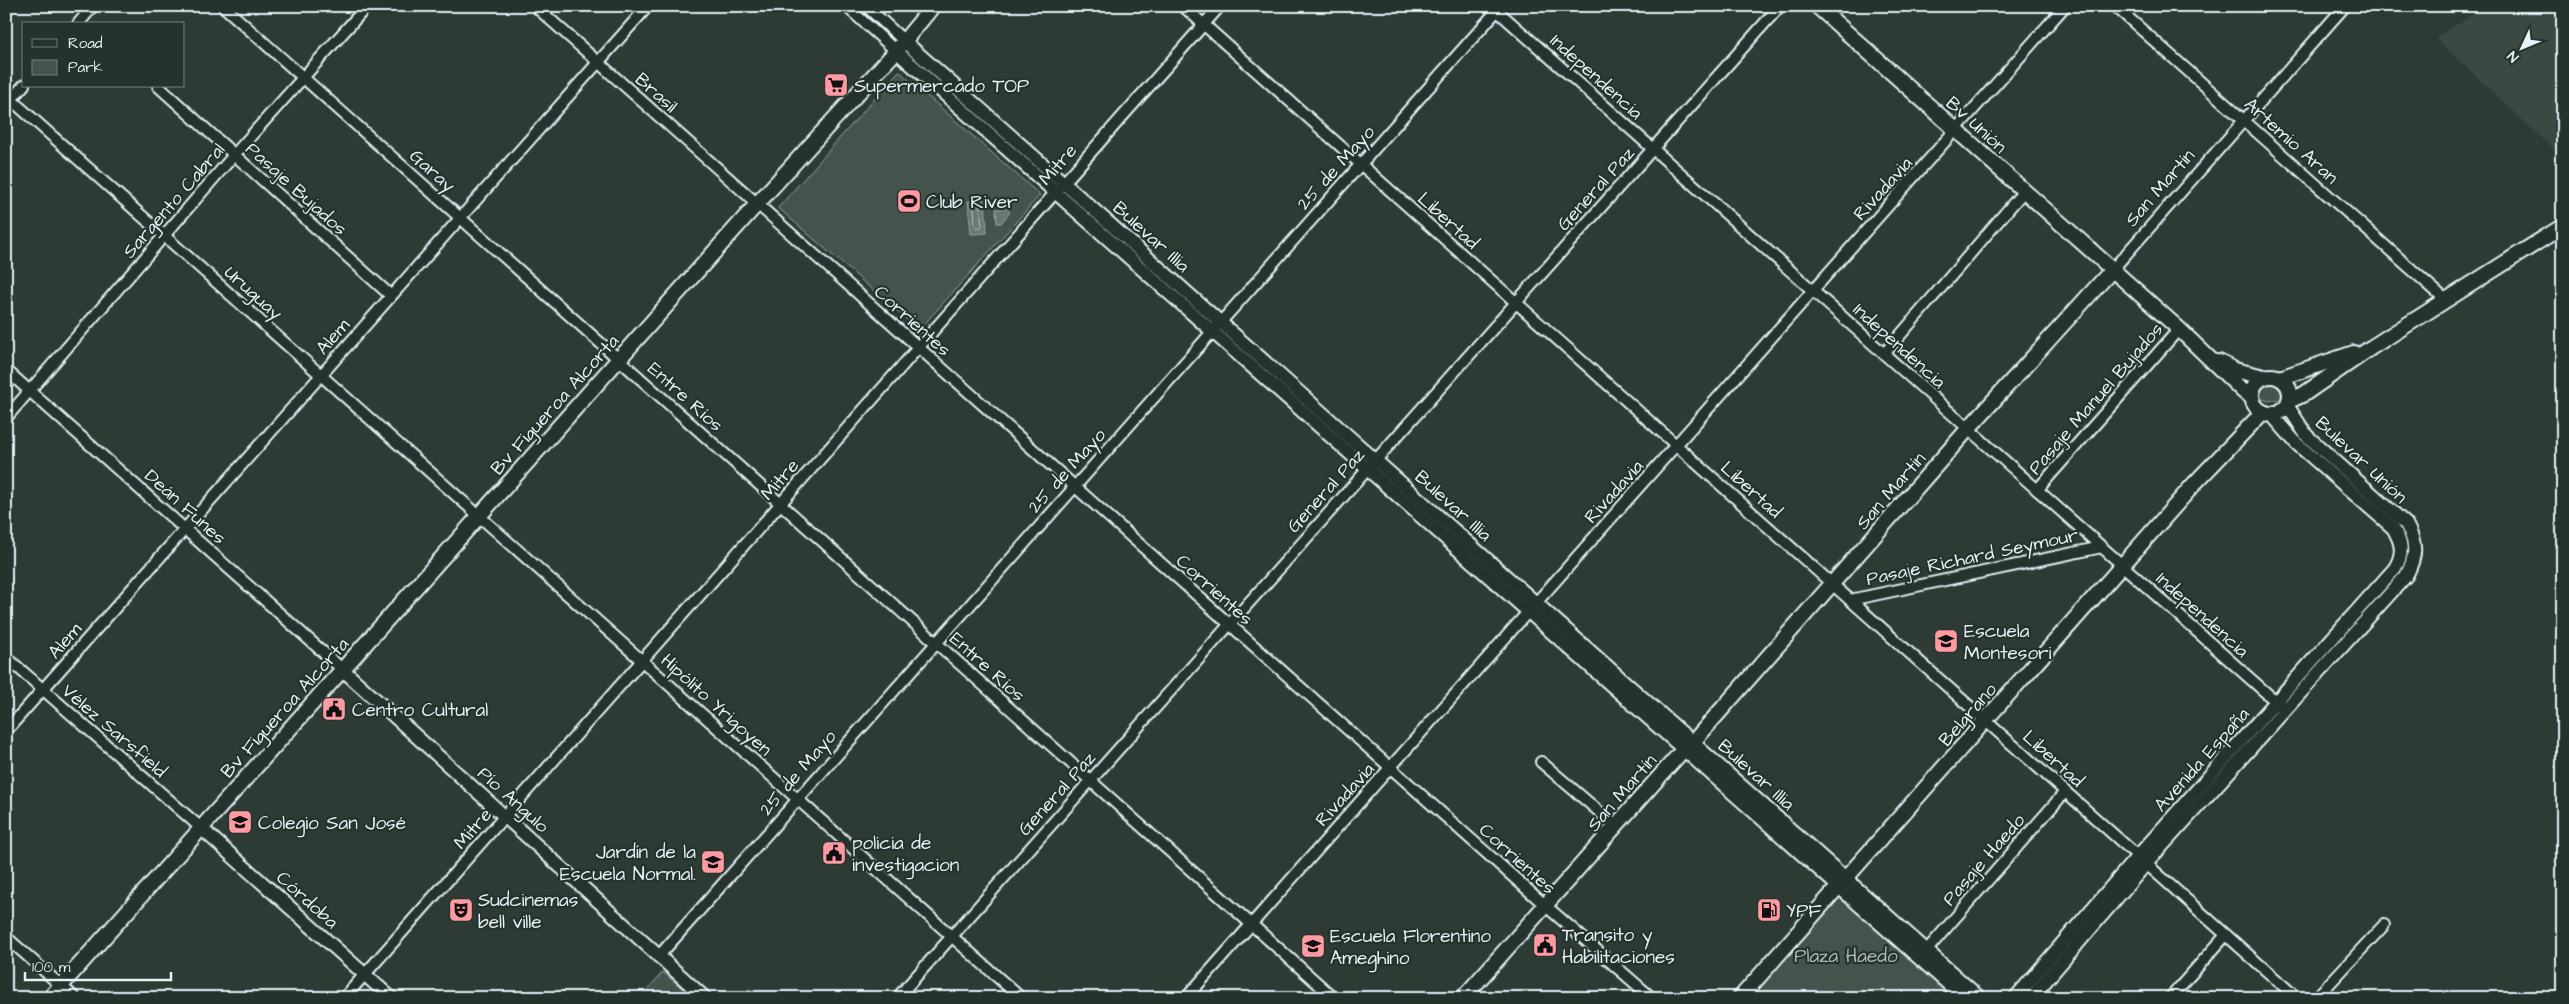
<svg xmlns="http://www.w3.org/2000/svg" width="2569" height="1004" font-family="'Architects Daughter',sans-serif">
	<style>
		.built { fill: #3b4843 }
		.green { fill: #45524e; stroke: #96a2a3 }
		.water { fill: #6b7775; stroke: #9da8a9 }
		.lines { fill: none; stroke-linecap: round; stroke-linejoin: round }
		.shore { stroke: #b6c0c4; stroke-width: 1 }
		.minor-casing { stroke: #e8f1f8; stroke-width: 14 }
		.tertiary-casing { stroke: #e8f1f8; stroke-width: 16 }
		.secondary-casing { stroke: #e8f1f8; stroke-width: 18 }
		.minor { stroke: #26332d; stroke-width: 10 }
		.tertiary { stroke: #26332d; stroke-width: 12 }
		.secondary { stroke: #26332d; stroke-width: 14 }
		.labels { text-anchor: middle; stroke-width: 4.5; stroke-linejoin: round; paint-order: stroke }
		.street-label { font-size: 19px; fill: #e8f1f8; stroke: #26332d }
		.poi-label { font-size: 19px; fill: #e8f1f8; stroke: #26332d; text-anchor: start }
		.park-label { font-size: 19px; fill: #afb9bc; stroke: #26332d }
	</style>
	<rect width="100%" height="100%" fill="#2e3b35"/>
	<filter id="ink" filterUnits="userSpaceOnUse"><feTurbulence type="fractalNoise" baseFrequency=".02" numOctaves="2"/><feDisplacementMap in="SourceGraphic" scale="10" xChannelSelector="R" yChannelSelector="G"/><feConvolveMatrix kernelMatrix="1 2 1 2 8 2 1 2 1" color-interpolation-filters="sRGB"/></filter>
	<g filter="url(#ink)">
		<path class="built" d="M 2487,6 L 2563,6 L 2563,158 L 2435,38 Z"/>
		<g class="green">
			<path d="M 899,71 L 1040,195 L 919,330 L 778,208 Z"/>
			<path d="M 2272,383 L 2282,391 L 2281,399 L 2268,401 L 2260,398 L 2258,390 L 2264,384 Z"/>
			<path d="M 1842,894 L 1959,998 L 1751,998 Z"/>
			<path d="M 663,972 L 693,998 L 640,998 Z"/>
		</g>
		<g class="water">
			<path d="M 985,200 L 987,233 L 971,234 L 968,201 Z"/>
			<path d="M 1005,208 L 1010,212 L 1001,223 L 997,223 L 996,209 Z"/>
		</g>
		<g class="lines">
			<path class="shore" d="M 976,205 L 980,207 L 982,226 L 980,228 L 975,226 L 974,208 Z"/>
			<defs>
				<g id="minor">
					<path d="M 223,6 L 1334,998"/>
					<path d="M 535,6 L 1546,906 L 1652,998"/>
					<path d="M 846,6 L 896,51"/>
					<path d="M 866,6 L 903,40"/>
					<path d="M 1183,6 L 2297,998"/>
					<path d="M 2115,6 L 2446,300"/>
					<path d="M 1493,7 L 2281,706"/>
					<path d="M 78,24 L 93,6"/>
					<path d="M 158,86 L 390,295"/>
					<path d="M 6,95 L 1021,998"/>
					<path d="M 6,105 L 24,85"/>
					<path d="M 2112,270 L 2345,6"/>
					<path d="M 1884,354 L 2024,191"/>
					<path d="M 6,370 L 342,669"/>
					<path d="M 6,418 L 234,155 L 367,6"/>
					<path d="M 2037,490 L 2179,329"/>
					<path d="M 1850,600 L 2102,547"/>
					<path d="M 6,657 L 201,828"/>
					<path d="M 6,731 L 648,6"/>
					<path d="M 1541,762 L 1616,826"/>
					<path d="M 6,937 L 75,998"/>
					<path d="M 1927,950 L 2065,792"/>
					<path d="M 658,957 L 1501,6"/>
					<path d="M 344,998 L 1220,6"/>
					<path d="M 897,998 L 1780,6"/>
					<path d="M 1186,998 L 2065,6"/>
					<path d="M 2170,998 L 2226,935"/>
					<path d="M 2316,998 L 2384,925"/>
				</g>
				<g id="tertiary">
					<path d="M 903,40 L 1980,998"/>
					<path d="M 896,51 L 1964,998"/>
					<path d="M 342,669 L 705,998"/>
					<path d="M 201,828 L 391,998"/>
					<path d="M 2015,998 L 2137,857 L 2395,568 C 2404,553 2402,543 2393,528 L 2297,444 L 2271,414"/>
					<path d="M 2031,998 L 2145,865 L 2406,576 C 2417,555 2417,544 2406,524 L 2307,436 L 2287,405"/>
				</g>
				<g id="secondary">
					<path d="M 1817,6 L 2179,329 L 2244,392 L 2252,397"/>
					<path d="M 2219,362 L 2235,370 L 2264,377"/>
					<circle cx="2271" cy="395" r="19"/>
					<path d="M 2280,378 L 2354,353"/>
					<path d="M 2289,401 L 2304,394 L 2372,347 L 2563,226"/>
					<path d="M 50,998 L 757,204 L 896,51 L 933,6"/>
					<path d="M 1463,998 L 1684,749 L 1693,742 L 1968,429 L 2112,270"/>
					<path d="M 1740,998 L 2195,483 L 2263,412"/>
				</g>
			</defs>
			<use href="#minor" class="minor-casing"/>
			<use href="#tertiary" class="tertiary-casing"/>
			<use href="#secondary" class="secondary-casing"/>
			<use href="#minor" class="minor"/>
			<use href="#tertiary" class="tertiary"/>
			<use href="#secondary" class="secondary"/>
		</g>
	</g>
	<defs>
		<symbol id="supermarket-square" viewBox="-11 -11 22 22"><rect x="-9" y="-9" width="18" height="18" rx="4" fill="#ff9aa2" stroke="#26332d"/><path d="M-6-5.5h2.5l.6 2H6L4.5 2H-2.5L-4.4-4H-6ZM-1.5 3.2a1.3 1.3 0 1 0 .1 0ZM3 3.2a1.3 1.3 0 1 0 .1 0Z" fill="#111"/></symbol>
		<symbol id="stadium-square" viewBox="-11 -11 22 22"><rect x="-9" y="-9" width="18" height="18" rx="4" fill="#ff9aa2" stroke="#26332d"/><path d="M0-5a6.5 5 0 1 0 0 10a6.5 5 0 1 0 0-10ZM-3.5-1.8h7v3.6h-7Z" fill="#111"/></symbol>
		<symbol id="school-square" viewBox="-11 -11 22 22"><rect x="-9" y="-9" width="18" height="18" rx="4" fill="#ff9aa2" stroke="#26332d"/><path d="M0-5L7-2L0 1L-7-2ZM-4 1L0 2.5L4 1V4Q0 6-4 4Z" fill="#111"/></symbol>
		<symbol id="civic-square" viewBox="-11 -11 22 22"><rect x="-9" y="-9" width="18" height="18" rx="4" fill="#ff9aa2" stroke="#26332d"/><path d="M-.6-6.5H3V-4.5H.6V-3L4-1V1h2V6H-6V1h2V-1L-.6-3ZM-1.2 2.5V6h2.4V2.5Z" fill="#111"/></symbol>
		<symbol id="theatre-square" viewBox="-11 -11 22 22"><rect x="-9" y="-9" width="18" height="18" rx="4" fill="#ff9aa2" stroke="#26332d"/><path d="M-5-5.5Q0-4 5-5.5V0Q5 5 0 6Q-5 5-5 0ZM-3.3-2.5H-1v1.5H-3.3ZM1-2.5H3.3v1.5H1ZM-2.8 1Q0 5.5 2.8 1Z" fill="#111"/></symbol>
		<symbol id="fuel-square" viewBox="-11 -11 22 22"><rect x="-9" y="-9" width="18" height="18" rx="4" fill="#ff9aa2" stroke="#26332d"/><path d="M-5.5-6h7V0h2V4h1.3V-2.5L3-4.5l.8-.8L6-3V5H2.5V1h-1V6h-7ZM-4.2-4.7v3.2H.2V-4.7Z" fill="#111"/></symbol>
	</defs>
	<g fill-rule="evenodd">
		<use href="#supermarket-square" x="822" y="71" width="28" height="28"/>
		<use href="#stadium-square" x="895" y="187" width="28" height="28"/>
		<use href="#school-square" x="1932" y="627" width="28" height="28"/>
		<use href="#civic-square" x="320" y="695" width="28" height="28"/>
		<use href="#school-square" x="226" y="808" width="28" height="28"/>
		<use href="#civic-square" x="820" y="839" width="28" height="28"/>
		<use href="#school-square" x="699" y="848" width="28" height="28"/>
		<use href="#theatre-square" x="447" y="896" width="28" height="28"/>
		<use href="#fuel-square" x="1755" y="896" width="28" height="28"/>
		<use href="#civic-square" x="1531" y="931" width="28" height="28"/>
		<use href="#school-square" x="1299" y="932" width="28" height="28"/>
	</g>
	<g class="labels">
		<g class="street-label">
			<text transform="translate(1597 76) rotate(42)" y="7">Independencia</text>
			<text transform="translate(657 92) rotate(42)" y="7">Brasil</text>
			<text transform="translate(1977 124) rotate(42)" y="7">Bv Unión</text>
			<text transform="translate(2292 140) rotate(42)" y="7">Artemio Aran</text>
			<text transform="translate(1057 164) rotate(-49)" y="7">Mitre</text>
			<text transform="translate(1335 167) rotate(-48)" y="7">25 de Mayo</text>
			<text transform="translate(433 170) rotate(42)" y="7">Garay</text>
			<text transform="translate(2159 187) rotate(-49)" y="7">San Martín</text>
			<text transform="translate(297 188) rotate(42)" y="7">Pasaje Bujados</text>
			<text transform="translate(1595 188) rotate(-48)" y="7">General Paz</text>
			<text transform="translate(1882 188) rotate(-48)" y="7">Rivadavia</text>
			<text transform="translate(173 200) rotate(-49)" y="7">Sargento Cabral</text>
			<text transform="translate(1449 220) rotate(42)" y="7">Libertad</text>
			<text transform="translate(1152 236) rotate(42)" y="7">Bulevar Illia</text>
			<text transform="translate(254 292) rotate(42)" y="7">Uruguay</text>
			<text transform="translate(913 320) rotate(42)" y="7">Corrientes</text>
			<text transform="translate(332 336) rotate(-49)" y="7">Alem</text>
			<text transform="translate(1900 345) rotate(42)" y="7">Independencia</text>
			<text transform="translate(686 396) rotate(42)" y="7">Entre Ríos</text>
			<text transform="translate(2095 398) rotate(-49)" y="7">Pasaje Manuel Bujados</text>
			<text transform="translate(554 404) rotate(-48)" y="7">Bv Figueroa Alcorta</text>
			<text transform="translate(2362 459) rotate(43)" y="7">Bulevar Unión</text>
			<text transform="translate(1066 470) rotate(-48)" y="7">25 de Mayo</text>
			<text transform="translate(779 479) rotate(-49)" y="7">Mitre</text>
			<text transform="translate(1752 489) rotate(42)" y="7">Libertad</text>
			<text transform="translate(1325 490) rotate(-48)" y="7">General Paz</text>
			<text transform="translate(1890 490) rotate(-49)" y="7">San Martín</text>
			<text transform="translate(1613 491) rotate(-48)" y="7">Rivadavia</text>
			<text transform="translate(1454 505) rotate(42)" y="7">Bulevar Illia</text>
			<text transform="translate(186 506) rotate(42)" y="7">Deán Funes</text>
			<text transform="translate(1972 556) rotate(-12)" y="7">Pasaje Richard Seymour</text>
			<text transform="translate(1215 589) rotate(42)" y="7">Corrientes</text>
			<text transform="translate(2203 614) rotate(42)" y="7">Independencia</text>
			<text transform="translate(64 640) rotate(-49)" y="7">Alem</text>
			<text transform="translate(988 666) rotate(42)" y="7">Entre Ríos</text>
			<text transform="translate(717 704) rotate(42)" y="7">Hipólito Yrigoyen</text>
			<text transform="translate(284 707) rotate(-48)" y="7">Bv Figueroa Alcorta</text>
			<text transform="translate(1967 714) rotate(-49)" y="7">Belgrano</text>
			<text transform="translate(115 730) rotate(41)" y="7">Vélez Sarsfield</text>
			<text transform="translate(2054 758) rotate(42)" y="7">Libertad</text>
			<text transform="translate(2201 759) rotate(-48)" y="7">Avenida España</text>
			<text transform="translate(797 772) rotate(-49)" y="7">25 de Mayo</text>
			<text transform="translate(1757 774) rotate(42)" y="7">Bulevar Illia</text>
			<text transform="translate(1621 792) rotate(-49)" y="7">San Martín</text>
			<text transform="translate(1056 793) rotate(-48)" y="7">General Paz</text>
			<text transform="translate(1344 794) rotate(-48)" y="7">Rivadavia</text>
			<text transform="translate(514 799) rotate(42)" y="7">Pío Angulo</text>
			<text transform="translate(472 828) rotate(-49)" y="7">Mitre</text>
			<text transform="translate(1518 858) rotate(42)" y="7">Corrientes</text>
			<text transform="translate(1983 859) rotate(-49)" y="7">Pasaje Haedo</text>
			<text transform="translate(308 899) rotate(42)" y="7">Córdoba</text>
		</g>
		<g class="poi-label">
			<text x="854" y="92">Supermercado TOP</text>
			<text x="926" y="208">Club River</text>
			<text x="1964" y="637">Escuela<tspan x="1964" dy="22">Montesori</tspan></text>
			<text x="352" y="716">Centro Cultural</text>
			<text x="258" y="829">Colegio San José</text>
			<text x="852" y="849">policia de<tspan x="852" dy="22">investigacion</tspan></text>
			<text x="696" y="858" text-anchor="end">Jardín de la<tspan x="696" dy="22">Escuela Normal.</tspan></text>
			<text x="478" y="906">Sudcinemas<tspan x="478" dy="22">bell ville</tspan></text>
			<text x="1786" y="917">YPF</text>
			<text x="1562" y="941">Transito y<tspan x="1562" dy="22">Habilitaciones</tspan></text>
			<text x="1330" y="942">Escuela Florentino<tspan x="1330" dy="22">Ameghino</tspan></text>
		</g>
		<g class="park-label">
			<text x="1846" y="962">Plaza Haedo</text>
		</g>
	</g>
	<rect width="2569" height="1004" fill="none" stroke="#26332d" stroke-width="25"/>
	<rect x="12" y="12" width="2544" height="979" fill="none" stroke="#e8f1f8" stroke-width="2" filter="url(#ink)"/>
	<rect x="22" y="22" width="162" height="65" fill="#26332d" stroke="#747f7e"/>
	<rect x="32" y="39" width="25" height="8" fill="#26332d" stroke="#747f7e"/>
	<text x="68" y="48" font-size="15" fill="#e8f1f8">Road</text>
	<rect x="32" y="60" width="25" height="15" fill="#45524e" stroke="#747f7e"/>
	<text x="68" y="72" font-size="15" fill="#e8f1f8">Park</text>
	<g transform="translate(2522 48) rotate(226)" stroke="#26332d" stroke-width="4" paint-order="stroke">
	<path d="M0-4L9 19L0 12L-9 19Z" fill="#e8f1f8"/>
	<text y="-8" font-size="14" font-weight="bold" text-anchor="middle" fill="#e8f1f8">N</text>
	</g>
	<path d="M25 972v8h146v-8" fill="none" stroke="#e8f1f8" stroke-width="2.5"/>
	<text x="32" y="972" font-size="15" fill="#e8f1f8" stroke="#26332d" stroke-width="4" paint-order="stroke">100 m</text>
</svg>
